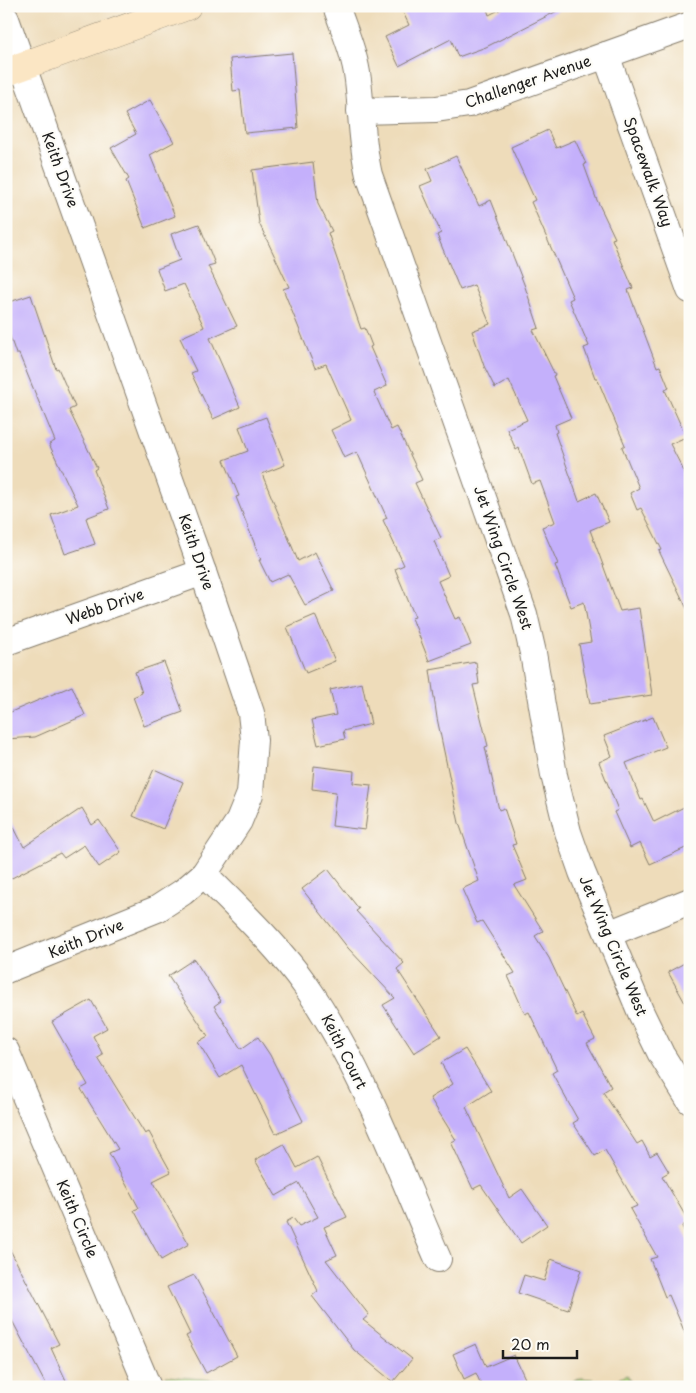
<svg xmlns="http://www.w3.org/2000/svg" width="696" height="1393" font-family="'Playpen Sans',sans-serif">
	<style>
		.green { fill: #a9cd77; stroke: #62744a }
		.building { fill: #c4b0fb }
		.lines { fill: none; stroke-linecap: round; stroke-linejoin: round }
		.street-casing { stroke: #857c6b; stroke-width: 28 }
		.secondary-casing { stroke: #857c6b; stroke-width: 29 }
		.street { stroke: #fff; stroke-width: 26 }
		.secondary { stroke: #fbe6c4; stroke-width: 28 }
		.labels { text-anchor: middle; stroke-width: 4.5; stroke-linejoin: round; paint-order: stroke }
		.street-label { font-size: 15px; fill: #1c1c1c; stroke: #fdfcf7 }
	</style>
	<rect width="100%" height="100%" fill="#fdfcf7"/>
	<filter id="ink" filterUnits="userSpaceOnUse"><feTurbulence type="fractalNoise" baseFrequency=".02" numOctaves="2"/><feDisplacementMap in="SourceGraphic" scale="10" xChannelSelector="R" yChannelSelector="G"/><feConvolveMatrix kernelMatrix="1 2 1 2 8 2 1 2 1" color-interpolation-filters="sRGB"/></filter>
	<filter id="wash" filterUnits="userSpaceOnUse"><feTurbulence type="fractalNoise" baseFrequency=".0096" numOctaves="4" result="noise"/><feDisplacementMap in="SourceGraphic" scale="20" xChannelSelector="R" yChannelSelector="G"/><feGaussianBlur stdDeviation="1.12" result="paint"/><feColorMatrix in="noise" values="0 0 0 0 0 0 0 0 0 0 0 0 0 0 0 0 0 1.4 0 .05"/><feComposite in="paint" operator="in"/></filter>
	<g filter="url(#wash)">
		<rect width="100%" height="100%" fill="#eedcba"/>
		<g class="green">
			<path d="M 627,1375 L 633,1387 L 561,1387 L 581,1378 L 611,1381 Z"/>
			<path d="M 166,1376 L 296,1387 L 167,1387 Z"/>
		</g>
		<g id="blocks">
			<g class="building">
				<path d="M 400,6 L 486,6 L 489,15 L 507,6 L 567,6 L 486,47 L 458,57 L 451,39 L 399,66 L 385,37 L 409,25 Z"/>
				<path d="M 292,53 L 298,128 L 245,133 L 240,90 L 233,91 L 230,59 Z"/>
				<path d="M 150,100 L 174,142 L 150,155 L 175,216 L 145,228 L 126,181 L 129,179 L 111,148 L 136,134 L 125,114 Z"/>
				<path d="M 548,130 L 556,148 L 575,140 L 586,164 L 584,165 L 596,198 L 615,238 L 612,239 L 633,288 L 628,290 L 657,367 L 660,366 L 669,388 L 665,390 L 686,437 L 670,444 L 690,483 L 690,615 L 659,551 L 662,550 L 641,508 L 637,510 L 630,493 L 639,488 L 622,447 L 625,445 L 597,378 L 595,378 L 584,348 L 589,346 L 569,300 L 573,298 L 531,202 L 535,200 L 511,147 Z"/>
				<path d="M 456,156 L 479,206 L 491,200 L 524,284 L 539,328 L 533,330 L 555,375 L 553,376 L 571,418 L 555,425 L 557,432 L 555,433 L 579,501 L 596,493 L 609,522 L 590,530 L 620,611 L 639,608 L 652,695 L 590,704 L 579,644 L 591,642 L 584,602 L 571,607 L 555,565 L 558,564 L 542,527 L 555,522 L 540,481 L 532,484 L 519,448 L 516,450 L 507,429 L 527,420 L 509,380 L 495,388 L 484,366 L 472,331 L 490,324 L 474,285 L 460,290 L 437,235 L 441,233 L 420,186 L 432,181 L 427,169 Z"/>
				<path d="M 313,162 L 318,204 L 332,231 L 328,233 L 361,329 L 365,328 L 372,346 L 370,347 L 387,386 L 374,392 L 391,430 L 397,427 L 422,480 L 415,483 L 441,538 L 434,541 L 449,576 L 438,581 L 455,619 L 460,617 L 471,645 L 429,661 L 412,618 L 415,617 L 395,569 L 404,565 L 383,520 L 387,518 L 357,452 L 344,458 L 331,430 L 351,420 L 326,364 L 315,368 L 283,289 L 289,287 L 259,223 L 252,170 Z"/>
				<path d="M 199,224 L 215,264 L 208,266 L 237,326 L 210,338 L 240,407 L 213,419 L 191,373 L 196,371 L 180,338 L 204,327 L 184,284 L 165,291 L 157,269 L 180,260 L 171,234 Z"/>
				<path d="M 31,295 L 56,369 L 58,368 L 75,407 L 69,410 L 97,468 L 94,470 L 109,509 L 86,518 L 95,544 L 65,554 L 51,515 L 78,505 L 49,444 L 55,441 L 19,354 L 16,354 L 6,325 L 6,303 Z"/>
				<path d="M 266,417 L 285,465 L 262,474 L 298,561 L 315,552 L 334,591 L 305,605 L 288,574 L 270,582 L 259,560 L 261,560 L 236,497 L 239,496 L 224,460 L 248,451 L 239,427 Z"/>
				<path d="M 315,615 L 335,661 L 306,673 L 287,627 Z"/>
				<path d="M 164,662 L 183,712 L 144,726 L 133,697 L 142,693 L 135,672 Z"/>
				<path d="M 476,662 L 479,684 L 473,685 L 488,746 L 485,747 L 499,810 L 504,808 L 516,844 L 512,845 L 527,880 L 514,885 L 543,931 L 535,936 L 549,958 L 577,1017 L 582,1014 L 595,1039 L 587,1043 L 611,1087 L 603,1092 L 637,1144 L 642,1141 L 650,1156 L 657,1152 L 669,1172 L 662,1176 L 689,1222 L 682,1226 L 690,1245 L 690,1345 L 669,1295 L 665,1297 L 650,1259 L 657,1257 L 630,1209 L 637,1206 L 605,1150 L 595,1156 L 573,1123 L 578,1120 L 552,1073 L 557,1070 L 529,1012 L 525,1014 L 508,976 L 515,973 L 482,921 L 477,923 L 462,889 L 479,881 L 459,823 L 437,718 L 430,670 Z"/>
				<path d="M 362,683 L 371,724 L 343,731 L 345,739 L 318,745 L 312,720 L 336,715 L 330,690 Z"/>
				<path d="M 72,686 L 85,715 L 35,737 L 6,739 L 6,714 Z"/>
				<path d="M 653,717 L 666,747 L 626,763 L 641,800 L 643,799 L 654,822 L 690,804 L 690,846 L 650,864 L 640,843 L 630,848 L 614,812 L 618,810 L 599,762 L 612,756 L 604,736 Z"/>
				<path d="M 314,766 L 354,771 L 353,783 L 371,785 L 365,830 L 332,826 L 336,792 L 312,789 Z"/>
				<path d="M 154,769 L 183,782 L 163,829 L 133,816 Z"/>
				<path d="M 82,808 L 92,825 L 99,820 L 121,852 L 99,867 L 84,845 L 64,858 L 60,853 L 6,881 L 6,812 L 24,847 Z"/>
				<path d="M 328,869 L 359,909 L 356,911 L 404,963 L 397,969 L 441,1036 L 414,1053 L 383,1005 L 395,998 L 348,948 L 302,889 Z"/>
				<path d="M 194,959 L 221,1001 L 214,1006 L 241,1049 L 258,1037 L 270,1055 L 303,1121 L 275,1134 L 241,1065 L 220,1078 L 198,1042 L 208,1036 L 168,976 Z"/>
				<path d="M 690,960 L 690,1012 L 668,972 Z"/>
				<path d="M 91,1000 L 107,1028 L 93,1036 L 103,1055 L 98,1058 L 145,1134 L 149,1132 L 171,1172 L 153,1181 L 189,1244 L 161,1260 L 134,1210 L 139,1208 L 109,1153 L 118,1149 L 81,1089 L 88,1085 L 52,1022 Z"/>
				<path d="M 465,1049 L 491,1091 L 466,1107 L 509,1198 L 522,1189 L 547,1225 L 521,1243 L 481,1185 L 473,1189 L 451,1142 L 456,1140 L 430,1098 L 453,1084 L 441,1063 Z"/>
				<path d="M 284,1144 L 297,1168 L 317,1157 L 347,1217 L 324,1227 L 337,1255 L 326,1260 L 369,1315 L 363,1320 L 412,1359 L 393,1382 L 354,1350 L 312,1296 L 318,1291 L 286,1222 L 293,1218 L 299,1226 L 318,1217 L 299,1183 L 276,1196 L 255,1160 Z"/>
				<path d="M 6,1242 L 59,1344 L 51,1348 L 69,1387 L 47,1387 L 6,1309 Z"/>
				<path d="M 551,1259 L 581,1270 L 568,1310 L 518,1293 L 524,1275 L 544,1281 Z"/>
				<path d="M 194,1275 L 237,1356 L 206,1373 L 186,1336 L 190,1334 L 167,1287 Z"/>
				<path d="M 476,1344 L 486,1367 L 514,1355 L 529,1387 L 482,1387 L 476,1373 L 464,1379 L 453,1354 Z"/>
			</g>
		</g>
	</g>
	<g filter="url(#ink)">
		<use href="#blocks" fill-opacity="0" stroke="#857c6b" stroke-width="1"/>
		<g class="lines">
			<defs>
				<g id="street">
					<path d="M 336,6 C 344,30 355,54 358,80 C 362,113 361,141 369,175 L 524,614 L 533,653 L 554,775 L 568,832 L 582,872 L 641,1013 L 661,1054 L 690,1101"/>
					<path d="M 6,19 L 203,572 L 251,713 L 254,740 L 250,794 L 239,821 L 204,874 L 183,892 L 157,909 L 6,970"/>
					<path d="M 606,55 L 690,290"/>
					<path d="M 360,111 L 436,109 L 469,104 L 690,25"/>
					<path d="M 6,642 L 203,572"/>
					<path d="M 204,874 C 239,910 277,945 306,986 C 362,1066 399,1170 438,1259"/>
					<path d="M 608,934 L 690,901"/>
					<path d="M 6,1051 L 148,1387"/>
				</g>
				<path id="secondary" d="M 6,72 L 187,6"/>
			</defs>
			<use href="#street" class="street-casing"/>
			<use href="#secondary" class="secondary-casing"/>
			<use href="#street" class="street"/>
			<use href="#secondary" class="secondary"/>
		</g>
	</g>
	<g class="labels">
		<g class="street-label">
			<text transform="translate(528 82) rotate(-19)" y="5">Challenger Avenue</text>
			<text transform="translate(60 170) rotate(70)" y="5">Keith Drive</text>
			<text transform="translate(648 172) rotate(70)" y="5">Spacewalk Way</text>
			<text transform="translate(196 552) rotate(71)" y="5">Keith Drive</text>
			<text transform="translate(503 558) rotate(71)" y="5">Jet Wing Circle West</text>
			<text transform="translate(105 607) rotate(-19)" y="5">Webb Drive</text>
			<text transform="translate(86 939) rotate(-22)" y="5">Keith Drive</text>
			<text transform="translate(613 946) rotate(67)" y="5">Jet Wing Circle West</text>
			<text transform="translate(344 1052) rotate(63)" y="5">Keith Court</text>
			<text transform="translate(77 1219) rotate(67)" y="5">Keith Circle</text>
		</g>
	</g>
	<rect width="696" height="1393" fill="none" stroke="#fdfcf7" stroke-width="25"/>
	<path d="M503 1350v8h74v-8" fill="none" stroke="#1c1c1c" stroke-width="2.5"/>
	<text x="511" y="1350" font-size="15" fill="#1c1c1c" stroke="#fdfcf7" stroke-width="4" paint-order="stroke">20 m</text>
</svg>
